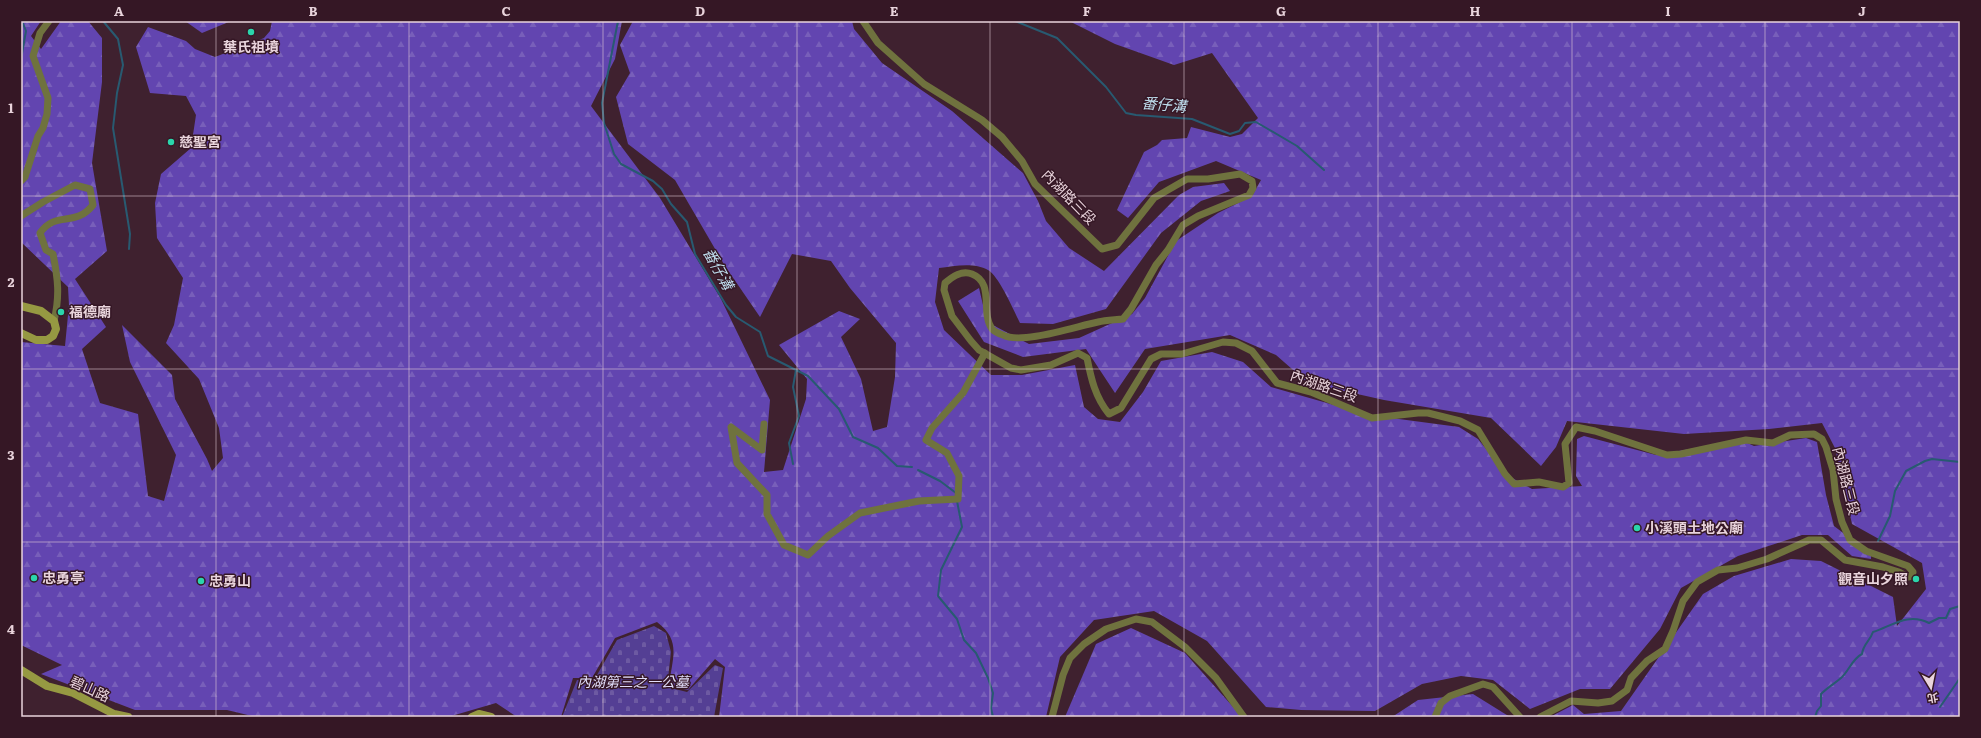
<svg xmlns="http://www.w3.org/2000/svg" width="1981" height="738" font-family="Literata,'Noto Sans TC',serif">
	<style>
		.forest { fill: url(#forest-firs) }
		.cemetery { fill: url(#cemetery-stones) }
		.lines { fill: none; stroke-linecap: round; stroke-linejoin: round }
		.stream { stroke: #285a71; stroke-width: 2 }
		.street { stroke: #6f723e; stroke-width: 7 }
		.secondary { stroke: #969942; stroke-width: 8 }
		.grid { fill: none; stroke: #e9d4dc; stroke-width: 1; stroke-opacity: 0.55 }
		.poi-dot { fill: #2bd5ac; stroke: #351725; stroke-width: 1.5 }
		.labels { text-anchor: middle; stroke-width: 3; stroke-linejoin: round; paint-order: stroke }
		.poi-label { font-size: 14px; font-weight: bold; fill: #e9d4dc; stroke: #351725; text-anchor: start }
		.street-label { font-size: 14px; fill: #e9d4dc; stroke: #351725 }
		.park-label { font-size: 14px; font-style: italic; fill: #e1ddfa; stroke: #351725 }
		.water-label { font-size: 15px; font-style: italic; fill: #bddbeb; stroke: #351725 }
		.neatline { fill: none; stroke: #e9d4dc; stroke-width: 1.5 }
		.grid-label { font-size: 13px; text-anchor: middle; font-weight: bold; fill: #e9d4dc }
	</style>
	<defs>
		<pattern id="forest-firs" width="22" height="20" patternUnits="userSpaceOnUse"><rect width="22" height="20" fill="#6245b0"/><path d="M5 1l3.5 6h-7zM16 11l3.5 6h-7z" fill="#785fba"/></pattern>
		<pattern id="cemetery-stones" width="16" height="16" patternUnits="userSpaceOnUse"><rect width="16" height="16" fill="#543f94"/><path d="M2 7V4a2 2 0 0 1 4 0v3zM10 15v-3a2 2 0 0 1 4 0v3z" fill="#6d5aa2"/></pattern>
	</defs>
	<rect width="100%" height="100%" fill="#3f212f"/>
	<g class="forest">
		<path d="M 21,21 L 41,21 L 31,36 L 41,49 L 61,21 L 88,21 L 102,38 L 102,82 L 92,163 L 107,251 L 75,279 L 106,327 L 82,349 L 100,403 L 138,414 L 148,496 L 164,501 L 176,455 L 130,362 L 122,325 L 172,375 L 175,399 L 207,459 L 212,471 L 223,458 L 219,428 L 199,379 L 166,343 L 174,325 L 183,278 L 157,238 L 155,203 L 161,174 L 191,148 L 196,115 L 186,96 L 150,93 L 136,47 L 148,27 L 186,41 L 195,49 L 215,57 L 264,38 L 270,31 L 272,21 L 622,21 L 615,59 L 591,106 L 660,198 L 721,299 L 770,400 L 764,472 L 783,470 L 806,399 L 807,379 L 779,345 L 839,311 L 860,319 L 841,337 L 861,379 L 873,431 L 887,427 L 895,377 L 896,343 L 850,288 L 831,261 L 792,254 L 760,317 L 725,266 L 675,180 L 628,144 L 616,97 L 630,73 L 620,45 L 633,21 L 852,21 L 854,29 L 882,63 L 952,111 L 1023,173 L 1038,201 L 1046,221 L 1069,248 L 1104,271 L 1179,195 L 1193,187 L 1224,183 L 1230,191 L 1201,201 L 1161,233 L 1106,309 L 1053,324 L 1020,323 C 1014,311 999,276 988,270 C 974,262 954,266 939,268 L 935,302 L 944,330 L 991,375 L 1022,375 L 1075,365 L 1084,407 L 1098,419 L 1120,422 L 1143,392 L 1161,361 L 1212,352 L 1243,362 L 1271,387 L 1369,415 L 1459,427 L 1478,439 L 1507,475 L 1532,489 L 1582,486 L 1576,476 L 1577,439 L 1584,436 L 1656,455 L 1741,440 L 1754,446 L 1806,438 L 1817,442 L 1826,495 L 1834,526 L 1871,554 L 1871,559 L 1852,556 L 1828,535 L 1802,535 L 1738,556 L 1681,588 L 1660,629 L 1610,689 L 1580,689 L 1530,709 L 1493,680 L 1461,676 L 1422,684 L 1375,711 L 1301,710 L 1266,707 L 1207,641 L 1154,611 L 1094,620 L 1060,657 L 1046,717 L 719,717 L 725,667 L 715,659 L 688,690 L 669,686 C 672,658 682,641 657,622 L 615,638 L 592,678 L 573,678 L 561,717 L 517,717 L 496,703 L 448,717 L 256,717 L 227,710 L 135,710 L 41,674 L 62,665 L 21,645 L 21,342 L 65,346 L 69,305 L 68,287 L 21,242 Z"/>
		<path d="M 185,21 L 231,21 L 202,33 Z"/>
		<path d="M 1069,21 L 1960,21 L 1960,717 L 1550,717 L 1573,705 L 1584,714 L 1621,711 L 1703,594 L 1734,576 L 1791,559 L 1821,561 L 1893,597 L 1897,626 L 1926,589 L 1922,563 L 1852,524 L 1835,448 L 1822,423 L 1769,429 L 1684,434 L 1567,421 L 1556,447 L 1541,466 L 1491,418 L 1384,400 L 1308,383 L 1276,355 L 1230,335 L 1145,349 L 1115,393 L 1086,349 L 1023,357 L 984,342 L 958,301 L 979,288 L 987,322 L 1029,344 L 1079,338 L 1132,314 L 1145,298 L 1176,241 L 1218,213 L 1252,196 L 1261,180 L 1216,161 L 1159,182 L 1128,218 L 1117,210 L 1144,152 L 1157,145 L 1162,140 L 1187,138 L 1191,127 L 1230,137 L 1242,134 L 1258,118 L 1212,53 L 1174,65 L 1115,44 Z"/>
		<path d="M 1131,628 L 1185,653 L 1242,717 L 1065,717 L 1096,644 Z"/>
		<path d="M 1473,694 L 1510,717 L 1392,717 L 1418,700 Z"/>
	</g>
	<path class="cemetery" d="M 654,626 L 666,633 L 671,652 L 667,687 L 687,692 L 715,665 L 723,668 L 714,717 L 562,717 L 577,680 L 593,682 L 617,640 Z"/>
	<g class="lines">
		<g class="stream">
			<path d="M 103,21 L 118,39 L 123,65 L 117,93 L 113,128 L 130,234 L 129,249"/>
			<path d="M 618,21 L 602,103 L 604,123 L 614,154 L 621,164 L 653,181 L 662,189 L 671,204 L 687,222 L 695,254 L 726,305 L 736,317 L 760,332 L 768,356 L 808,376 L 839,409 L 853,437 L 878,448 L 897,466 L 912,467"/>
			<path d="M 1015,21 L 1057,38 L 1106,87 L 1126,113 L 1136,115 L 1192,119 L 1230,134 L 1239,131 L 1245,123 L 1256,122 L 1297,146 L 1324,170"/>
			<path d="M 21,59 L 26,31 L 22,21"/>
			<path d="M 793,464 L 789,443 L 799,416 L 793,387 L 796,370"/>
			<path d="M 918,470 L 940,481 L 956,493"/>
			<path d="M 957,501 L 962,527 L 941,570 L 938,596 L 957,619 L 964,640 L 976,653 L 988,678 L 993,693 L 991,708 L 993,717"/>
			<path d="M 1878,541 L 1890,516 L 1895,491 L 1906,471 L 1925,461 L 1932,459 L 1960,462"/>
			<path d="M 1940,707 L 1960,678"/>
			<path d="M 1815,717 L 1817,711 L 1821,706 L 1821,694 C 1828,687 1834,684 1841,678 C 1849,671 1852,659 1862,654 C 1863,644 1870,641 1873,632 C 1892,626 1908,612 1929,623 L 1939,618 L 1946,618 L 1950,609 L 1960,606"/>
		</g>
		<g class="street">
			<path d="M 863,21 L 878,43 L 924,84 L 982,120 L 1002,137 L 1022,161 L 1035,184 L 1102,249 L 1117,245 L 1154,198 L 1187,179 L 1208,179 L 1240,174 L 1252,181 L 1253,188 L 1249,195 L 1198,216 L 1183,225 L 1168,250 L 1156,265 L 1131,309 L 1123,319 C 1115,320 1106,320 1098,322 C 1077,326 1021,345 1003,335 C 1000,334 994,331 992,329 C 980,312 995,283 972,274 C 962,270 953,276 945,283 L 944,290 L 952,316 L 971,341 L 979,350 L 1011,368 L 1021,370 L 1051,365 L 1078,353 L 1087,358 C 1091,378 1095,397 1109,414 L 1121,408 L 1151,359 L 1161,354 L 1182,354 L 1223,342 L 1236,343 L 1252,351 L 1277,383 L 1311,392 L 1372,418 L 1418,413 L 1428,413 L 1460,421 L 1478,430 L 1505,474 L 1514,484 L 1539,482 L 1563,487 L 1569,483 L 1565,444 L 1576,427 L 1595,431 L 1667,455 L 1681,454 L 1746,440 L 1773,443 L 1790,435 L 1814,434 L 1822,439 L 1826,447 L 1833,470 L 1836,499 L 1842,522 L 1850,540 L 1866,551 L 1908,566 L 1913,572 L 1912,576 L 1908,577 L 1899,572 L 1883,567 L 1845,560 L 1821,540 L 1809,540 L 1767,559 L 1737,568 L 1718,570 L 1697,582 L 1683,601 L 1673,631 L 1665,649 L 1647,661 L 1631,678 L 1627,690 L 1612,701 L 1598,703 L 1571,701 L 1540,717"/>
			<path d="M 21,181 L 25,177 L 38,136 L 43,128 L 47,114 L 48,98 L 33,56 L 40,33 L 49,21"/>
			<path d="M 21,216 L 43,202 L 75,185 L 90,189 L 93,205 C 75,228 56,210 40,233 L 46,250 L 53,254 C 58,279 60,296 54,321"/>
			<path d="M 764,424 L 762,450 L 731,427 L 737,463 L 767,495 L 767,514 L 784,545 L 808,555 L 828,536 L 860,513 L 919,501 L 958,499 L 959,476 L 947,453 L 926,440 L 932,428 L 963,393 L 985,353"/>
			<path d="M 1052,717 L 1063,675 L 1070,658 L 1084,644 L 1106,629 L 1136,619 L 1152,622 L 1185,647 L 1216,678 L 1244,717"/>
			<path d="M 1435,717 L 1441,703 L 1450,696 L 1483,684 L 1493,687 L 1520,717"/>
		</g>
		<g class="secondary">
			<path d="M 21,306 L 41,311 L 54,321 L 56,329 L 53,336 L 47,340 L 36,340 L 21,333"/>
			<path d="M 21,670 L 47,686 L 73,693 L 114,714 L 128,717"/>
			<path d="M 472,717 L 479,714 L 491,717"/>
		</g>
	</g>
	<path class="grid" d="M 216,21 L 216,717M 409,21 L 409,717M 603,21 L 603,717M 797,21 L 797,717M 990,21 L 990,717M 1184,21 L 1184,717M 1378,21 L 1378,717M 1572,21 L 1572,717M 1765,21 L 1765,717M 21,196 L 1960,196M 21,369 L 1960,369M 21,542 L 1960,542"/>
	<g class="poi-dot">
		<circle cx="251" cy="32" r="4"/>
		<circle cx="171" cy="142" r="4"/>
		<circle cx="61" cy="312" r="4"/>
		<circle cx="1637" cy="528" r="4"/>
		<circle cx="34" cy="578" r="4"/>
		<circle cx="1916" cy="579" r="4"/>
		<circle cx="201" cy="581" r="4"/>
	</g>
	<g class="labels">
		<g class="poi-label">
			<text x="251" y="52" text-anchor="middle">葉氏祖墳</text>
			<text x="179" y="147">慈聖宮</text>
			<text x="69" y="317">福德廟</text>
			<text x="1645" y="533">小溪頭土地公廟</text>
			<text x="42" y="583">忠勇亭</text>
			<text x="1908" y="584" text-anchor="end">觀音山夕照</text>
			<text x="209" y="586">忠勇山</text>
		</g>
		<g class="street-label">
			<text transform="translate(1069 197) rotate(46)" y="5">內湖路三段</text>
			<text transform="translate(1324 386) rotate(19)" y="5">內湖路三段</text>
			<text transform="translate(1846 481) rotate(76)" y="5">內湖路三段</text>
			<text transform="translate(90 689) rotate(24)" y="5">碧山路</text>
		</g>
		<g class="park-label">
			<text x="633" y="687">內湖第三之一公墓</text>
		</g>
		<g class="water-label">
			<text transform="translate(1164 105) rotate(5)" y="5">番仔溝</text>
			<text transform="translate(718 269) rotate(61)" y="5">番仔溝</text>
		</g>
	</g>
	<rect width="1981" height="738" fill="none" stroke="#351725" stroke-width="44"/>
	<g transform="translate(1931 688) rotate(170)" stroke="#351725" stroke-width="3" paint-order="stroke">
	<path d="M0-3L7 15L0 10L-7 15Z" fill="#e9d4dc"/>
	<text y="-6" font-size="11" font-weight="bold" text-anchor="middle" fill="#e9d4dc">北</text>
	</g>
	<rect x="22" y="22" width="1937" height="694" class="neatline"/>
	<g class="grid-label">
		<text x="119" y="16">A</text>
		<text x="313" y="16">B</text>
		<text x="506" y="16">C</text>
		<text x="700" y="16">D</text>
		<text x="894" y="16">E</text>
		<text x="1087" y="16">F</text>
		<text x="1281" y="16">G</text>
		<text x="1475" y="16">H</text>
		<text x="1668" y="16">I</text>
		<text x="1862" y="16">J</text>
		<text x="11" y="113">1</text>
		<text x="11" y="287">2</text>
		<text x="11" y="460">3</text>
		<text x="11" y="634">4</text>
	</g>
</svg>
